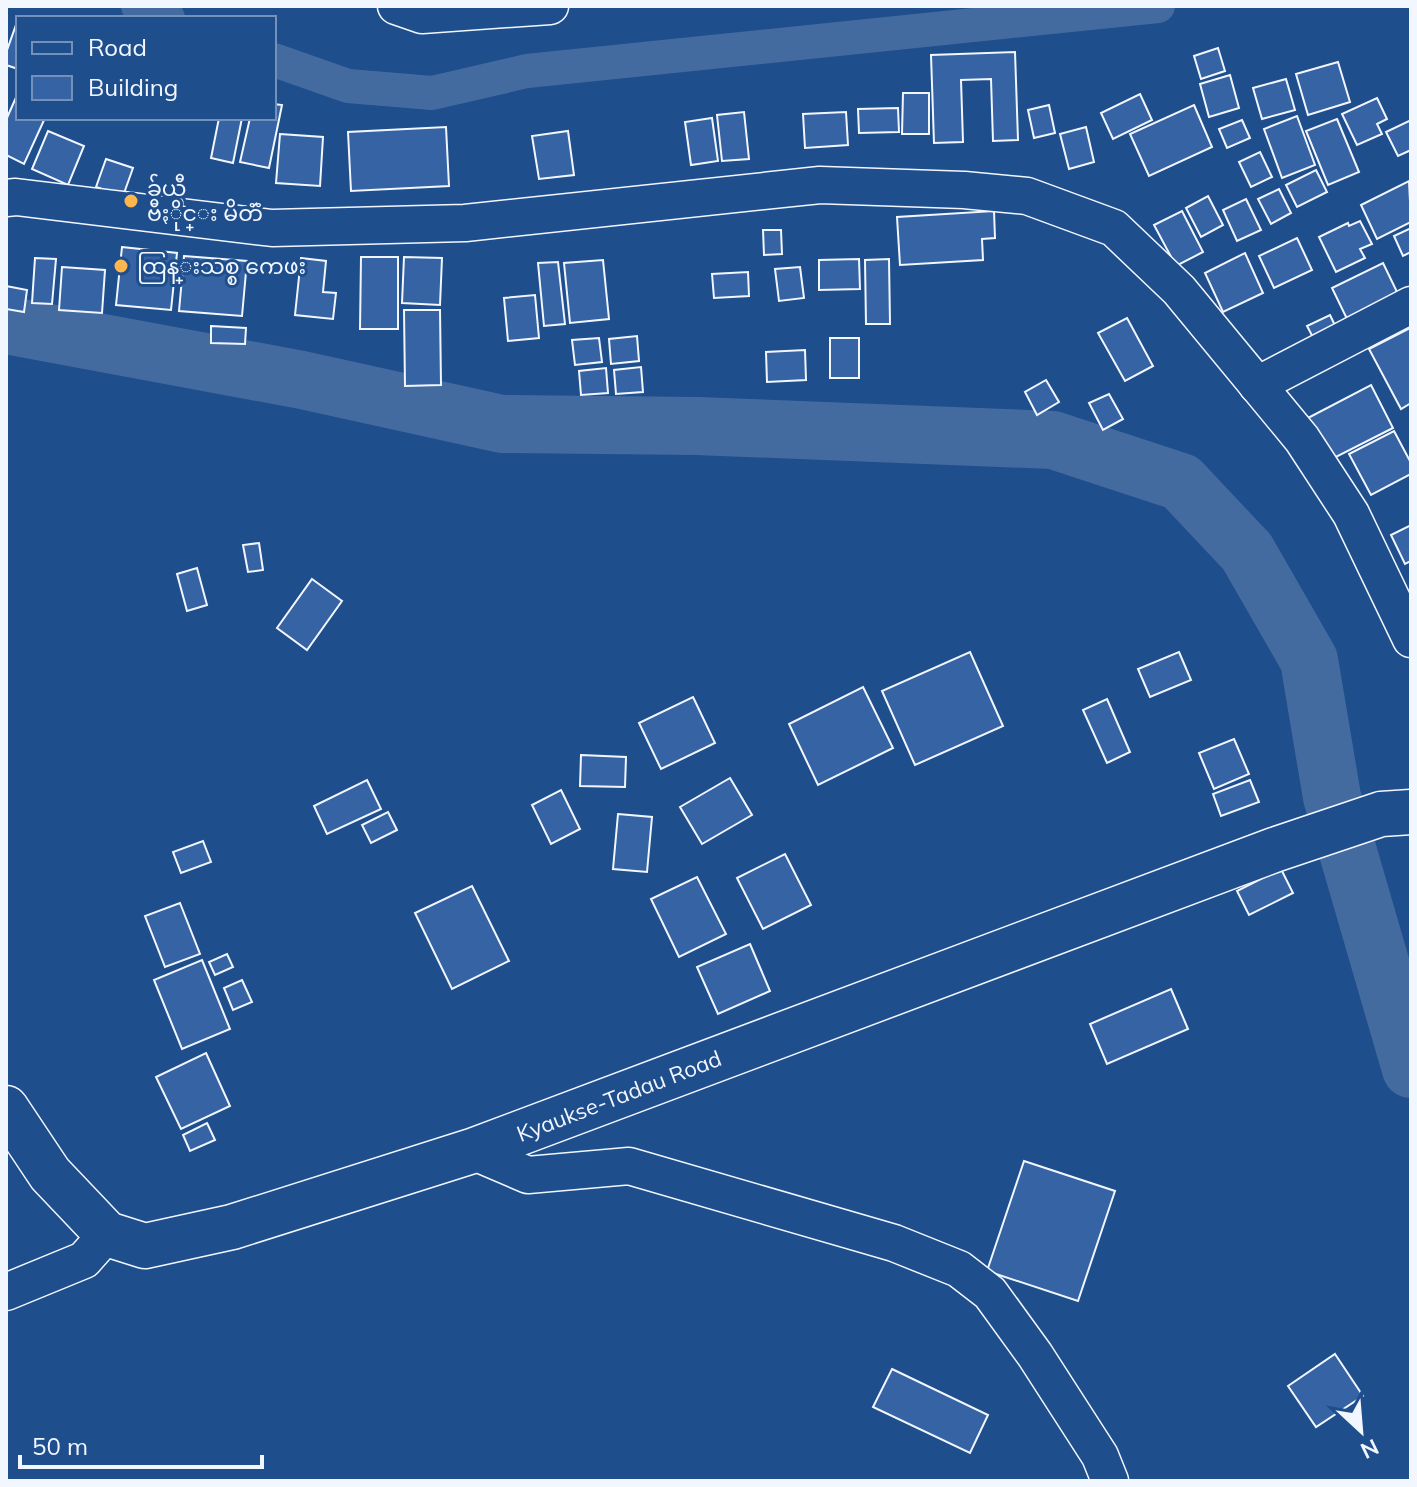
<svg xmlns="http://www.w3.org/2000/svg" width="1417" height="1487" font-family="Mulish,'Noto Sans Myanmar',sans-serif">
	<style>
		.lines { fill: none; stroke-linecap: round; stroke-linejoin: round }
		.canal { stroke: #446ba0; stroke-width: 34 }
		.river { stroke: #446ba0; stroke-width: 58 }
		.building { fill: #3563a3; stroke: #f2f6ff; stroke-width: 2 }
		.minor-casing { stroke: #f2f6ff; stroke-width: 39 }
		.major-casing { stroke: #f2f6ff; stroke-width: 47 }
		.minor { stroke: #1f4e8c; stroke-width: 36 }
		.major { stroke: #1f4e8c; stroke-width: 44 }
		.poi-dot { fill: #ffb74d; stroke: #1f4e8c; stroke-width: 3 }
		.labels { text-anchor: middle; stroke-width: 6; stroke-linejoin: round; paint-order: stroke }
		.poi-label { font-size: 22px; fill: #f2f6ff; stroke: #1f4e8c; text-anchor: start }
		.street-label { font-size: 22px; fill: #f2f6ff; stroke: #1f4e8c }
	</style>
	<rect width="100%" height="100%" fill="#1f4e8c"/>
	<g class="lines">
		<g class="canal">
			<path d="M 138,6 L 168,18"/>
			<path d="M 274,60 L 348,86 L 432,93 L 527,71 L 1158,6"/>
		</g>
		<path class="river" d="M 6,325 L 302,380 L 502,424 L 697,426 L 1053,440 L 1181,482 L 1247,552 L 1309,660 L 1332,797 L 1411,1069"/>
	</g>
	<g class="building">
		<path d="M 16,25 L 18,26 L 18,69 L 6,65 L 6,53 Z"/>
		<path d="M 1218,48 L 1225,71 L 1201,79 L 1194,56 Z"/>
		<path d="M 1015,52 L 1018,140 L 993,141 L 991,79 L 961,80 L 963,142 L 934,143 L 931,55 Z"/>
		<path d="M 1338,62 L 1350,102 L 1308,115 L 1296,74 Z"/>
		<path d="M 1230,75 L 1239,108 L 1209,117 L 1200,84 Z"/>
		<path d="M 1286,79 L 1295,110 L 1262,119 L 1253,88 Z"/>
		<path d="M 18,93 L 18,118 L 45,118 L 24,164 L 6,155 L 6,120 Z"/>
		<path d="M 903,93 L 929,93 L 929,134 L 902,134 Z"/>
		<path d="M 1140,94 L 1152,120 L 1113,139 L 1101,113 Z"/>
		<path d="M 1377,98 L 1387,119 L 1377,124 L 1382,134 L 1357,145 L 1342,114 Z"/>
		<path d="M 274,104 L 282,105 L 269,168 L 240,162 L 250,118 L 274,118 Z"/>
		<path d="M 1049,105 L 1055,133 L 1034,138 L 1028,110 Z"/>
		<path d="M 1194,105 L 1212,147 L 1149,176 L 1130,134 Z"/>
		<path d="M 898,108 L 899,132 L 859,133 L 858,109 Z"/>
		<path d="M 744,112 L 749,159 L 722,161 L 717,115 Z"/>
		<path d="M 846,112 L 848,145 L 805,148 L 803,114 Z"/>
		<path d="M 1297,116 L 1315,165 L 1282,178 L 1264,129 Z"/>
		<path d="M 219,118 L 242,118 L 233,163 L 211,158 Z"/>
		<path d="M 712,118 L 718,161 L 691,165 L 685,122 Z"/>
		<path d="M 1337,119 L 1359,172 L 1328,185 L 1306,131 Z"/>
		<path d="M 1242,120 L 1250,138 L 1227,148 L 1219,129 Z"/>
		<path d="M 1411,120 L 1411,150 L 1398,156 L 1386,132 Z"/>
		<path d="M 446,127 L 449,186 L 351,191 L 348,132 Z"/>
		<path d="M 1086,127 L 1094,162 L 1069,169 L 1060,134 Z"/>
		<path d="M 48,131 L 84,146 L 68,185 L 32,169 Z"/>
		<path d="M 568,131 L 574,175 L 539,179 L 532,136 Z"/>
		<path d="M 280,134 L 323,137 L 320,186 L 276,183 Z"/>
		<path d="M 1260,152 L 1272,177 L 1251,187 L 1239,162 Z"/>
		<path d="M 106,159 L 133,168 L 123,196 L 96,187 Z"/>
		<path d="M 1316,170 L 1327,192 L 1297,207 L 1286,185 Z"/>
		<path d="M 1409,181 L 1411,222 L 1377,239 L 1361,205 Z"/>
		<path d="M 1279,189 L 1291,213 L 1271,224 L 1258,199 Z"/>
		<path d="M 1208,196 L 1223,225 L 1201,237 L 1186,208 Z"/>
		<path d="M 1246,199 L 1261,230 L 1237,241 L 1223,210 Z"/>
		<path d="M 994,211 L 995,238 L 982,239 L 983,260 L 900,265 L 897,217 Z"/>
		<path d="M 1182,211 L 1203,252 L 1176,266 L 1154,225 Z"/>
		<path d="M 1360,221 L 1372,244 L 1360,249 L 1365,258 L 1336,272 L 1319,237 L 1348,223 L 1349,226 Z"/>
		<path d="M 1411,228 L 1411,252 L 1403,256 L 1394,236 Z"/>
		<path d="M 763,230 L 781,230 L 782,254 L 764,255 Z"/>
		<path d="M 1297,238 L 1312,270 L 1274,288 L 1259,256 Z"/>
		<path d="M 122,247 L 177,253 L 171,310 L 116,305 Z"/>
		<path d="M 1245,253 L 1263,293 L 1223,312 L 1205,273 Z"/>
		<path d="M 184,256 L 247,261 L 242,316 L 179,311 Z"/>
		<path d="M 361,257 L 398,257 L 398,329 L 360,329 Z"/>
		<path d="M 404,257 L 442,258 L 440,305 L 402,303 Z"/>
		<path d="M 35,258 L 56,259 L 52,304 L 32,303 Z"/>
		<path d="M 301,258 L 326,261 L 323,292 L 336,293 L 333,319 L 295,315 Z"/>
		<path d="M 859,259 L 860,289 L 819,290 L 819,260 Z"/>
		<path d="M 889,259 L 890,324 L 866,324 L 865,260 Z"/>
		<path d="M 603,260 L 609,319 L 570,323 L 564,263 Z"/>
		<path d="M 558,262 L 565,324 L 544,326 L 538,263 Z"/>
		<path d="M 1383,263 L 1399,296 L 1348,321 L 1332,288 Z"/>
		<path d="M 62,267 L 105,270 L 102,313 L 59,310 Z"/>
		<path d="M 800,267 L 804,298 L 779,301 L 775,269 Z"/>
		<path d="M 748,272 L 749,296 L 714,298 L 712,274 Z"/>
		<path d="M 6,286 L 27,290 L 24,312 L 6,309 Z"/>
		<path d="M 535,295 L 539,338 L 508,341 L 504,298 Z"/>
		<path d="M 404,310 L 440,310 L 441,385 L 405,386 Z"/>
		<path d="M 1330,315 L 1340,336 L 1318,347 L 1307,326 Z"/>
		<path d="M 1127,318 L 1153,366 L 1125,381 L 1098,333 Z"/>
		<path d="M 211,326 L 246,328 L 245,344 L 211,343 Z"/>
		<path d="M 1410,328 L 1411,403 L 1401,409 L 1369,349 Z"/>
		<path d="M 637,336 L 639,361 L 611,364 L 609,339 Z"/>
		<path d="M 599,338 L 602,362 L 575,365 L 572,340 Z"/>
		<rect x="830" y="338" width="29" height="40"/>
		<path d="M 805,350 L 806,380 L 767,382 L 766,352 Z"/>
		<path d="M 641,367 L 643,392 L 616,394 L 614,370 Z"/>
		<path d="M 606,368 L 608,393 L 581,395 L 579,371 Z"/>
		<path d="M 1046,380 L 1059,402 L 1037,415 L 1025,392 Z"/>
		<path d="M 1371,385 L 1393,428 L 1328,461 L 1306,419 Z"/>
		<path d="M 1109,394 L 1123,419 L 1103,430 L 1089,403 Z"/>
		<path d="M 1394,431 L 1411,463 L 1411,474 L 1371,495 L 1349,454 Z"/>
		<path d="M 1411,525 L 1411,561 L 1405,564 L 1391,535 Z"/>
		<path d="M 259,543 L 263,570 L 248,572 L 243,545 Z"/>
		<path d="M 197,568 L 207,605 L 187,611 L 177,574 Z"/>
		<path d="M 312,579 L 342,601 L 307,650 L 277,628 Z"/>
		<path d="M 970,652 L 1003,726 L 915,765 L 882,691 Z"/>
		<path d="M 1179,652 L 1191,680 L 1150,697 L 1138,669 Z"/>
		<path d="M 863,687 L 893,748 L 818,785 L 789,724 Z"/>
		<path d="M 693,697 L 715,743 L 661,769 L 639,723 Z"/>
		<path d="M 1107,699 L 1130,752 L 1107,763 L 1083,710 Z"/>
		<path d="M 1234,739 L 1249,774 L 1214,789 L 1199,753 Z"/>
		<path d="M 581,755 L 626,757 L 625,787 L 580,786 Z"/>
		<path d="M 730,778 L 752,815 L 702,844 L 680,807 Z"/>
		<path d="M 367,780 L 381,809 L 327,834 L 314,806 Z"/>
		<path d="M 1250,780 L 1259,802 L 1221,816 L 1213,794 Z"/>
		<path d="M 561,790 L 580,829 L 551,844 L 532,805 Z"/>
		<path d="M 388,812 L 397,830 L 371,843 L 362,825 Z"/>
		<path d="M 618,814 L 652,817 L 647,872 L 613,869 Z"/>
		<path d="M 203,841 L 211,862 L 181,873 L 173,852 Z"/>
		<path d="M 785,854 L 811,905 L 763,929 L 737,878 Z"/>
		<path d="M 1281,869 L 1293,893 L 1249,915 L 1237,891 Z"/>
		<path d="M 697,877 L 726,934 L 679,957 L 651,899 Z"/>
		<path d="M 472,886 L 509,961 L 452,989 L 415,913 Z"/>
		<path d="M 180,903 L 200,954 L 165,967 L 145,916 Z"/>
		<path d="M 750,944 L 770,991 L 718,1014 L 697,967 Z"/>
		<path d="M 227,954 L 233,967 L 215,975 L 209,962 Z"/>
		<path d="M 202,960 L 230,1029 L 182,1049 L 154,980 Z"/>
		<path d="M 242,980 L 252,1002 L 233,1010 L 224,988 Z"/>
		<path d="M 1171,989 L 1188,1029 L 1107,1064 L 1090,1024 Z"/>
		<path d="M 206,1053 L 230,1106 L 181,1129 L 156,1077 Z"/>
		<path d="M 207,1123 L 215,1140 L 190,1151 L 183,1135 Z"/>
		<path d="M 1024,1161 L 1115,1191 L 1078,1301 L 987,1271 Z"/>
		<path d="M 1335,1354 L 1363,1396 L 1316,1427 L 1288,1386 Z"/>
		<path d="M 892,1369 L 988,1415 L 970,1453 L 873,1407 Z"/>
	</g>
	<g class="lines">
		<defs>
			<g id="minor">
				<path d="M 396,6 L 422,15 L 550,6"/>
				<path d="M 6,198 L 16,197 L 272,228 L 465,223 L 820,185 L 964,190 L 1027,196 L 1114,228 L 1179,290 L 1302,439 L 1351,514 L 1411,639"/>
				<path d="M 1257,385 L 1411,305"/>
				<path d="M 472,1151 L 528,1175 L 629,1166 L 894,1243 L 959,1269 L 990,1293 L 1035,1355 L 1100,1456 L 1110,1481"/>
				<path d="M 6,1292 L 84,1260 L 107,1234"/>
			</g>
			<path id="major" d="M 6,1108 L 50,1174 L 107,1234 L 145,1246 L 232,1227 L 472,1151 L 1274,850 L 1381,814 L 1411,812"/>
		</defs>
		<use href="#minor" class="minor-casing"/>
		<use href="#major" class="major-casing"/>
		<use href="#minor" class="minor"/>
		<use href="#major" class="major"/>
	</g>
	<g class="poi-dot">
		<circle cx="131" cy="201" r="8"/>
		<circle cx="121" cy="266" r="8"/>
	</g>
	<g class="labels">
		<g class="poi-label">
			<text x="147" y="196">ခ်ယ္ရီ<tspan x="147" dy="25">ဗီႏိုင္း မိတၱဴ</tspan></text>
			<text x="137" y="274">ထြန္းသစ္စ ကေဖး</text>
		</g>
		<g class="street-label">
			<text transform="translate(619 1096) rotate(-21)" y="8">Kyaukse-Tadau Road</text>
		</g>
	</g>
	<rect width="1417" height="1487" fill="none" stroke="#f2f6ff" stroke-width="16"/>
	<rect x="16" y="16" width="260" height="104" fill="#1f4e8c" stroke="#7391ba" stroke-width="2"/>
	<rect x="32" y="42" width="40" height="12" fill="#1f4e8c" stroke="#7391ba" stroke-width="2"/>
	<text x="88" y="56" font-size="24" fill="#f2f6ff">Road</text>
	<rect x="32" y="76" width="40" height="24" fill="#3563a3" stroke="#7391ba" stroke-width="2"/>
	<text x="88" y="96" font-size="24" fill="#f2f6ff">Building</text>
	<g transform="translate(1361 1431) rotate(154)" stroke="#1f4e8c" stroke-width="6" paint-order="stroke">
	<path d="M0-6L14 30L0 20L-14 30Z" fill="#f2f6ff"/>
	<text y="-12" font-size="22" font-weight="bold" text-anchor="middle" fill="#f2f6ff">N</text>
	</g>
	<path d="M20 1455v12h242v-12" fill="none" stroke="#f2f6ff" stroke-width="4"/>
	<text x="32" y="1455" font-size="24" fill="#f2f6ff" stroke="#1f4e8c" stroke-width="6" paint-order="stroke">50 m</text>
</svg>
